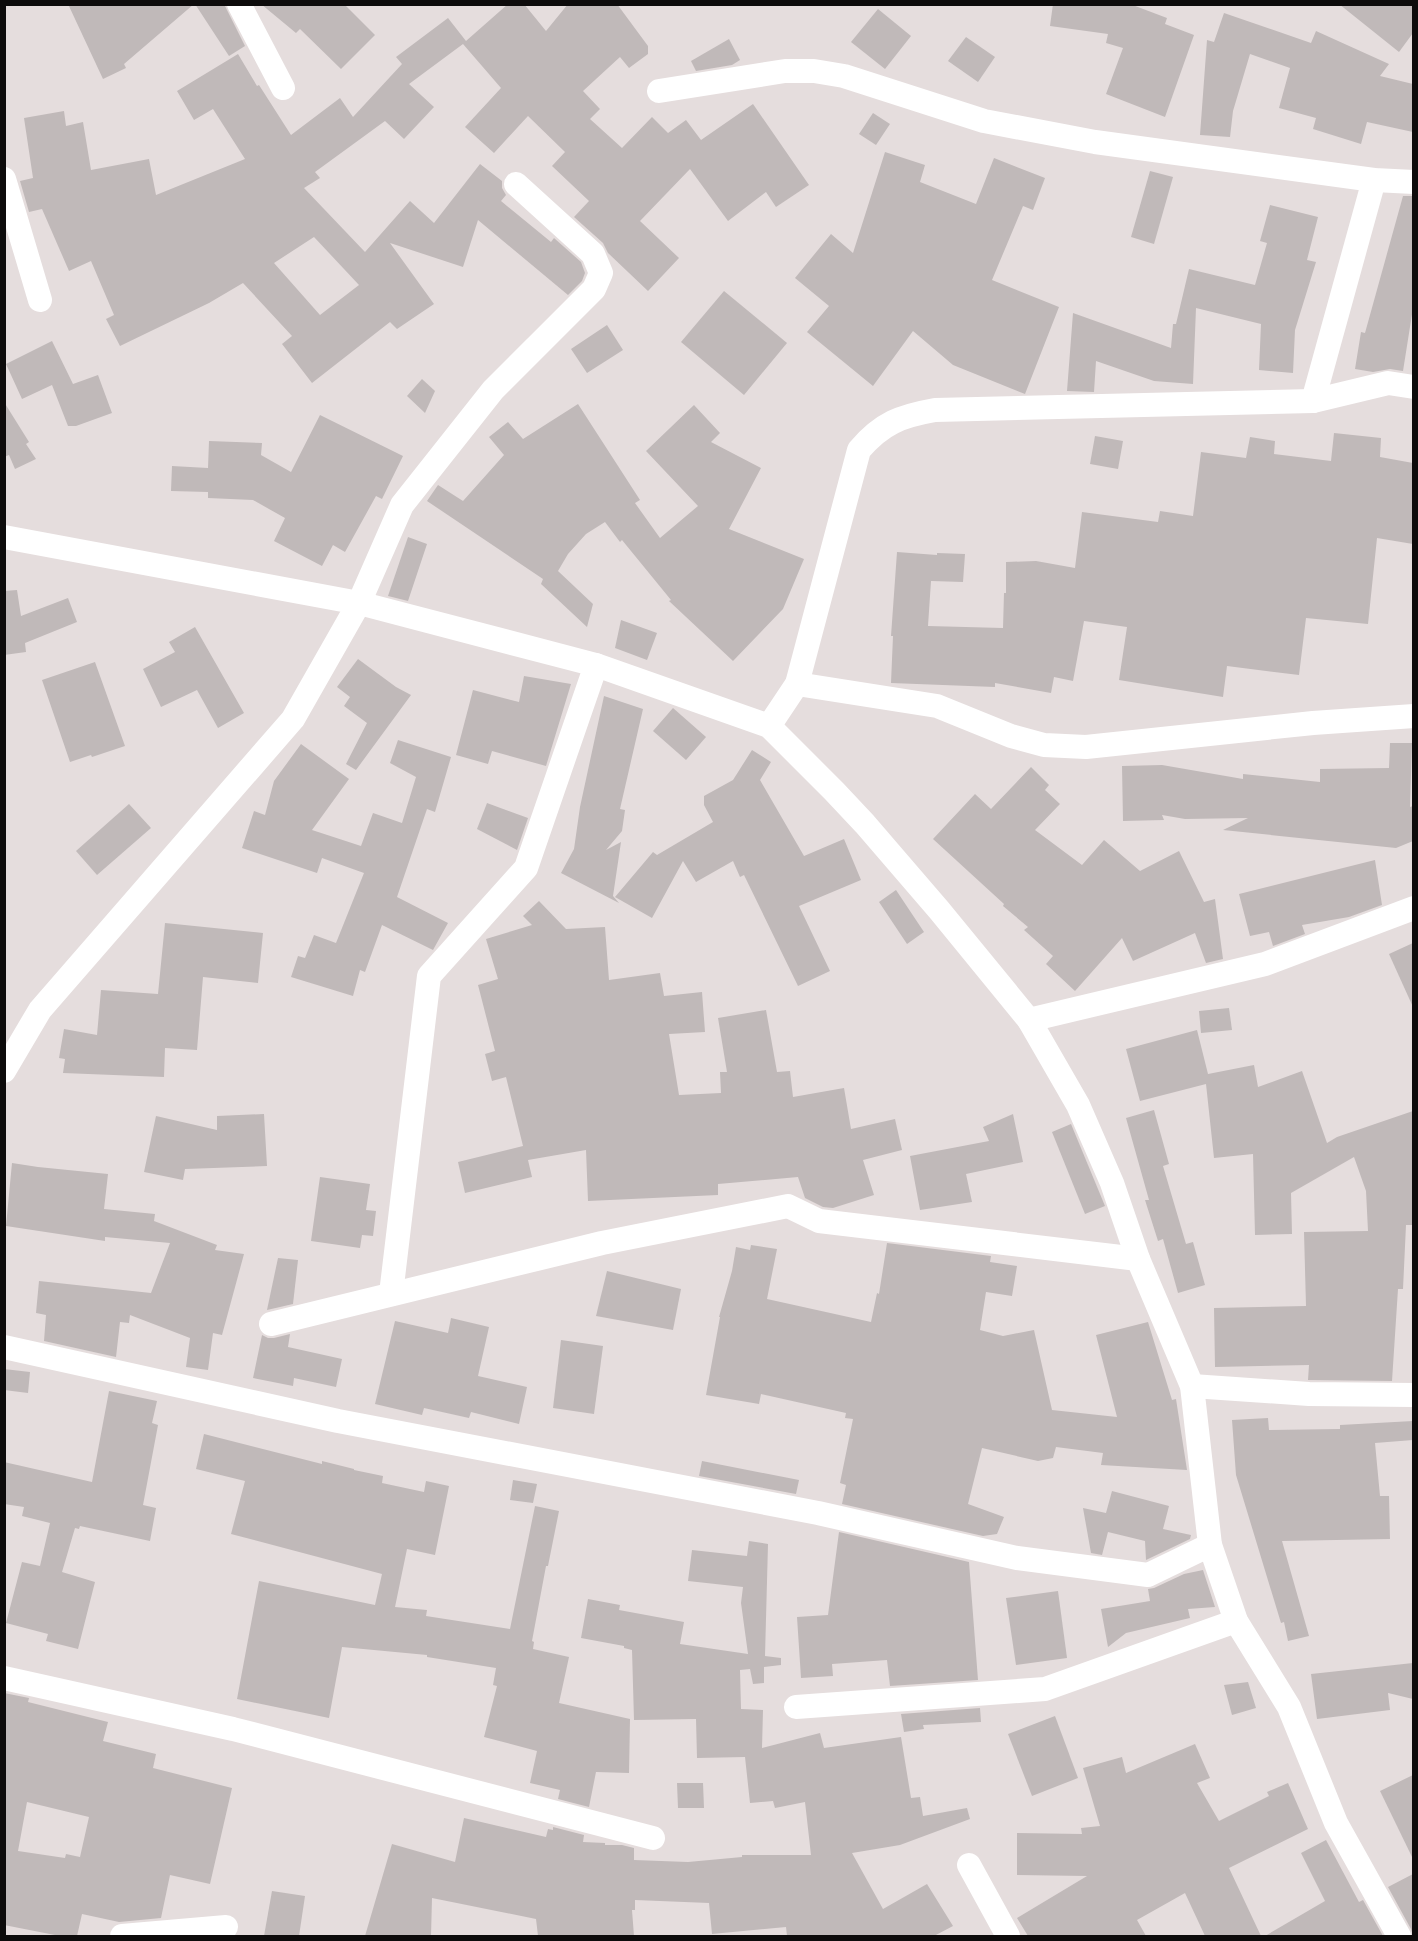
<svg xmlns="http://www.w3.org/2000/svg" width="1418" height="1941" font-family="'Titillium Web',sans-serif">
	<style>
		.building { fill: #c0b9b9; fill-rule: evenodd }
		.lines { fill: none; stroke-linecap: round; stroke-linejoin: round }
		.minor { stroke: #fff; stroke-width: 24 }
	</style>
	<rect width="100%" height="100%" fill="#e5dddd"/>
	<g class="building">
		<path d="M 68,4 L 194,4 L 124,64 L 126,68 L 103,79 Z"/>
		<path d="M 195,4 L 224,4 L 245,46 L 229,56 Z"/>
		<path d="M 261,4 L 344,4 L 375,35 L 341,69 L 300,29 L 296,33 Z"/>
		<path d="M 508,4 L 524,4 L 546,31 L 568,4 L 617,4 L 648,46 L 648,54 L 629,68 L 620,57 L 583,91 L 600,109 L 590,119 L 622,148 L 652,117 L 668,133 L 686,120 L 701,140 L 753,104 L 809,185 L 776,207 L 766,192 L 728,221 L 690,169 L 640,221 L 679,258 L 648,291 L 608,253 L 603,243 L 574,217 L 589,201 L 552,166 L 565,152 L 528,116 L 494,153 L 465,127 L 501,88 L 463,44 L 409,84 L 434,107 L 404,139 L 385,121 L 315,172 L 320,178 L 304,188 L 365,252 L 410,201 L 434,223 L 480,164 L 502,181 L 502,188 L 506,195 L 501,201 L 551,242 L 554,238 L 581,262 L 585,273 L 582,281 L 568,295 L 478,220 L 463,267 L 390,243 L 434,304 L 397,329 L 390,322 L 312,383 L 282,344 L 292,336 L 243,283 L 209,303 L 120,346 L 106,319 L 114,315 L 91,261 L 69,271 L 42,209 L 29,212 L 20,181 L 33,178 L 24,118 L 64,111 L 66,126 L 83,122 L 91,170 L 149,159 L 156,195 L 245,159 L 213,109 L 194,120 L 177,91 L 238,54 L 257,86 L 259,85 L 291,135 L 340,98 L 353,117 L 402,64 L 396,57 L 448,18 L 466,41 ZM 314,237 L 359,285 L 320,315 L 274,263 Z"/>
		<path d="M 1053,4 L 1130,4 L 1167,18 L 1165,24 L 1194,35 L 1165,117 L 1106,94 L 1123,48 L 1106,43 L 1108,34 L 1050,26 Z"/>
		<path d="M 1339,4 L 1413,4 L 1413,33 L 1399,52 Z"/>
		<path d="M 878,9 L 911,36 L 885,69 L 851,42 Z"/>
		<path d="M 1224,13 L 1311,43 L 1316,31 L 1389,64 L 1380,76 L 1413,84 L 1413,132 L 1367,122 L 1361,144 L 1313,129 L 1316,118 L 1279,108 L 1290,68 L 1250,54 L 1233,111 L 1230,137 L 1200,135 L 1207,40 L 1214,42 Z"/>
		<path d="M 966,37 L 995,57 L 978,82 L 948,61 Z"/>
		<path d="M 729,39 L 740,60 L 732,65 L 696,71 L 691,61 Z"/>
		<path d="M 873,113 L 890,124 L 876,145 L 859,134 Z"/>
		<path d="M 885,152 L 925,165 L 920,182 L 976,204 L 994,158 L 1045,178 L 1033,210 L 1023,206 L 992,280 L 1059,307 L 1025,394 L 953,365 L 913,331 L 873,386 L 807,332 L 829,306 L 795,278 L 831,234 L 853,253 Z"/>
		<path d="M 1150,171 L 1173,177 L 1154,244 L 1131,237 Z"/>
		<path d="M 1403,196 L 1413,196 L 1413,308 L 1403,371 L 1390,369 L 1373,372 L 1355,369 L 1361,332 L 1365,333 Z"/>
		<path d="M 1270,205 L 1318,217 L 1307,260 L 1316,262 L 1295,330 L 1293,373 L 1259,370 L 1261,324 L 1196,308 L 1193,384 L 1154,381 L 1096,361 L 1094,392 L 1067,391 L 1073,313 L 1171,348 L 1173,324 L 1176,324 L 1189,269 L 1255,285 L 1267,243 L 1260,241 Z"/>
		<path d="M 724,291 L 787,343 L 744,395 L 681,342 Z"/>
		<path d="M 607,325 L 623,350 L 587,373 L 571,349 Z"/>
		<path d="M 52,341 L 73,384 L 98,375 L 112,413 L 76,426 L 68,426 L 52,385 L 22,399 L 6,364 Z"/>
		<path d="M 422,379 L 435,391 L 425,413 L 407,396 Z"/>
		<path d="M 4,402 L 29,442 L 26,444 L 36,459 L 15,469 L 9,455 L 4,457 Z"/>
		<path d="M 578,404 L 640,500 L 635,503 L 660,538 L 698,506 L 646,451 L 694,405 L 720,433 L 711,442 L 761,468 L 729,529 L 804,559 L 783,609 L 733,661 L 669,601 L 671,600 L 622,540 L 620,542 L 605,522 L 586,534 L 568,554 L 558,571 L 593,604 L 587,627 L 541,584 L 543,579 L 427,501 L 438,485 L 463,501 L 504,455 L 489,437 L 508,422 L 523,439 Z"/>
		<path d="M 320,415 L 403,456 L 382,499 L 376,496 L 345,552 L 333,545 L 322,566 L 274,541 L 285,518 L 253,500 L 208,498 L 208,492 L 171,491 L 172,466 L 208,468 L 209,441 L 262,443 L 261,455 L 291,472 Z"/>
		<path d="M 1334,433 L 1381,438 L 1380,457 L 1413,463 L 1413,544 L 1377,538 L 1368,624 L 1306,618 L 1299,675 L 1227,666 L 1223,697 L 1119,680 L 1127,627 L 1084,621 L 1073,681 L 1054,677 L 1051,693 L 995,683 L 995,687 L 891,683 L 893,636 L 891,636 L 897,552 L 937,555 L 937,553 L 965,554 L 963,582 L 931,581 L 928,626 L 1003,628 L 1004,593 L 1006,593 L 1006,562 L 1036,561 L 1075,568 L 1082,512 L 1158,522 L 1160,511 L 1193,516 L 1201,452 L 1246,458 L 1250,437 L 1275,441 L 1274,454 L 1331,461 Z"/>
		<path d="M 1095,436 L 1123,441 L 1118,469 L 1090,464 Z"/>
		<path d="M 408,537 L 427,544 L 408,601 L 388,596 Z"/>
		<path d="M 17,590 L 21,616 L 68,598 L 77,622 L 25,643 L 26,652 L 4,655 L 4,591 Z"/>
		<path d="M 621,620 L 657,633 L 647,660 L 615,648 Z"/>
		<path d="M 195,627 L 244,713 L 218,728 L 197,690 L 161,707 L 143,669 L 175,652 L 169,642 Z"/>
		<path d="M 358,659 L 396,687 L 411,695 L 356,770 L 346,764 L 367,723 L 344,706 L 350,697 L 337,687 Z"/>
		<path d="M 95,662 L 125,746 L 92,757 L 91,755 L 70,762 L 42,680 Z"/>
		<path d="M 524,676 L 571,684 L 546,766 L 492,751 L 488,764 L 456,755 L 473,690 L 519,702 Z"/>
		<path d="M 604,696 L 643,709 L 620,809 L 625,810 L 622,831 L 606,850 L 621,842 L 613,896 L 619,903 L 561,873 L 574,849 L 580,807 Z"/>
		<path d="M 673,708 L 706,737 L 686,760 L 653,731 Z"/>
		<path d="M 398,740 L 451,757 L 435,812 L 427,809 L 397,897 L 448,923 L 433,950 L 382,925 L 365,972 L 360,970 L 353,996 L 291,977 L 298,956 L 305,958 L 314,935 L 336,943 L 364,873 L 322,858 L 317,873 L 242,848 L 254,811 L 265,815 L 274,781 L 301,744 L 349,779 L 312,830 L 361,846 L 373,813 L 402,823 L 416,777 L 390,763 Z"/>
		<path d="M 1390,743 L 1412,743 L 1410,807 L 1413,806 L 1413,841 L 1396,848 L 1223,830 L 1248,818 L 1185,819 L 1162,815 L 1164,820 L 1123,821 L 1122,766 L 1162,765 L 1243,779 L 1243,774 L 1320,782 L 1320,769 L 1389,768 Z"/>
		<path d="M 752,750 L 771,762 L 760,780 L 804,856 L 844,839 L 861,880 L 799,906 L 830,971 L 798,986 L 744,875 L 740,877 L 733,861 L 696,882 L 683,861 L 652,918 L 615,897 L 653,852 L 657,855 L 713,822 L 704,805 L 704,796 L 733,780 Z"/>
		<path d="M 1031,767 L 1049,785 L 1045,790 L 1060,804 L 1035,830 L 1082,865 L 1104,840 L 1140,871 L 1179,851 L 1204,902 L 1215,899 L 1223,959 L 1206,963 L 1195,933 L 1133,961 L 1122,938 L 1075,991 L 1046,964 L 1053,956 L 1024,930 L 1028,927 L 1003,906 L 1004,904 L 933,839 L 975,794 L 991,809 Z"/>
		<path d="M 487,803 L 528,818 L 517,850 L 477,829 Z"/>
		<path d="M 129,804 L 151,828 L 97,875 L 76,851 Z"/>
		<path d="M 1375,860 L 1382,905 L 1349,917 L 1302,925 L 1305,934 L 1273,946 L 1269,932 L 1250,936 L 1239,894 Z"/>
		<path d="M 896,890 L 924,932 L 907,944 L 879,902 Z"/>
		<path d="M 539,901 L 566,929 L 605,927 L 609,980 L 660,973 L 664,996 L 702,992 L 705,1032 L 669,1034 L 679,1095 L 721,1093 L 720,1072 L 727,1072 L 718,1018 L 766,1010 L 777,1072 L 790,1071 L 793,1097 L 844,1088 L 851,1129 L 895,1119 L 902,1150 L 863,1160 L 874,1195 L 833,1208 L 823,1207 L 805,1198 L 798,1177 L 718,1184 L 718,1195 L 588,1201 L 586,1150 L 528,1160 L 532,1177 L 465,1193 L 458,1162 L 523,1146 L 506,1077 L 492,1081 L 485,1054 L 495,1051 L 478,985 L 498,979 L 486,939 L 532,925 L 523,916 Z"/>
		<path d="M 165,923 L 263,933 L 258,983 L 203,977 L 197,1050 L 165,1048 L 164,1077 L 63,1073 L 65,1059 L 59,1058 L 64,1029 L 97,1035 L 101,990 L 158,994 Z"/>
		<path d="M 1413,943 L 1413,1007 L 1389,954 Z"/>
		<path d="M 1229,1008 L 1232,1030 L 1201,1033 L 1199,1011 Z"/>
		<path d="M 1197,1030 L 1208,1074 L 1254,1065 L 1258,1087 L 1302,1071 L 1327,1143 L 1337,1137 L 1413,1111 L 1413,1225 L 1406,1225 L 1403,1289 L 1398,1289 L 1392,1381 L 1308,1380 L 1309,1365 L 1215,1367 L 1214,1308 L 1306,1306 L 1304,1232 L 1368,1231 L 1366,1191 L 1354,1157 L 1291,1193 L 1292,1234 L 1255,1235 L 1253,1154 L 1214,1158 L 1206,1084 L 1140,1101 L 1126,1049 Z"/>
		<path d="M 1154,1110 L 1169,1164 L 1163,1166 L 1186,1244 L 1193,1242 L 1205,1285 L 1178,1293 L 1163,1239 L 1158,1241 L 1145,1200 L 1149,1200 L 1126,1118 Z"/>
		<path d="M 264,1114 L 267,1166 L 185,1169 L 183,1180 L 144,1172 L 156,1116 L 217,1130 L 217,1116 Z"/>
		<path d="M 1013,1114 L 1023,1162 L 966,1174 L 972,1202 L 920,1210 L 910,1156 L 989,1141 L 983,1127 Z"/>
		<path d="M 1071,1124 L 1105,1206 L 1085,1214 L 1052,1132 Z"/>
		<path d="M 12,1163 L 38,1167 L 108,1174 L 104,1209 L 155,1214 L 154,1221 L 217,1245 L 215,1250 L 244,1254 L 222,1335 L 213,1333 L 208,1370 L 186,1367 L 190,1338 L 130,1315 L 129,1323 L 120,1322 L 116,1357 L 44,1341 L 46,1315 L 36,1313 L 39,1281 L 151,1293 L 170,1243 L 105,1237 L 105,1241 L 6,1226 Z"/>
		<path d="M 320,1177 L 370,1184 L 366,1210 L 376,1211 L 373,1236 L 362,1235 L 360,1248 L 311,1241 Z"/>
		<path d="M 887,1243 L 991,1256 L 990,1262 L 1017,1266 L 1012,1296 L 986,1292 L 980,1330 L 1003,1336 L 1034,1330 L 1052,1410 L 1117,1417 L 1096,1335 L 1148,1322 L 1172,1400 L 1176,1399 L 1187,1470 L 1101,1465 L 1103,1453 L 1056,1447 L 1053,1458 L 1038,1461 L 982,1448 L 968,1504 L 1004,1517 L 997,1534 L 983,1536 L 842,1504 L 846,1485 L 840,1483 L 853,1419 L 845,1418 L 846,1413 L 761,1394 L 759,1404 L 706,1395 L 720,1317 L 719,1317 L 732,1271 L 736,1247 L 750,1250 L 751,1245 L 777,1249 L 767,1299 L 871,1322 L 877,1293 L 879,1294 Z"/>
		<path d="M 278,1258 L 298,1260 L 293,1304 L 267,1310 Z"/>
		<path d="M 607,1271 L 681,1289 L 673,1330 L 596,1316 Z"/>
		<path d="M 451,1318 L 489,1327 L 478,1376 L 527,1387 L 519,1424 L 471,1412 L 469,1418 L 424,1408 L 422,1415 L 375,1404 L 395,1321 L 448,1333 Z"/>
		<path d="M 290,1334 L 288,1347 L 342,1359 L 336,1387 L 294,1378 L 293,1386 L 253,1378 L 262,1335 L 268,1338 L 274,1338 Z"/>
		<path d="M 561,1340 L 603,1346 L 594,1414 L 553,1408 Z"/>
		<path d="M 4,1369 L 30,1372 L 28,1393 L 4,1390 Z"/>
		<path d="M 109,1391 L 157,1401 L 152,1423 L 158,1425 L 143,1505 L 156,1508 L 150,1541 L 80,1526 L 79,1529 L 75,1528 L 62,1572 L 95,1582 L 78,1649 L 46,1641 L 48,1634 L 6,1623 L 22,1562 L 40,1566 L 50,1523 L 22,1516 L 24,1507 L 4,1504 L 4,1462 L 92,1482 Z"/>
		<path d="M 1268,1418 L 1269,1430 L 1340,1429 L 1340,1425 L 1413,1421 L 1413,1440 L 1375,1443 L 1380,1496 L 1389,1496 L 1390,1539 L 1282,1541 L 1309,1636 L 1288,1641 L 1284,1622 L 1281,1623 L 1236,1475 L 1232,1420 Z"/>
		<path d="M 204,1434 L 322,1464 L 322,1461 L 354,1469 L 354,1470 L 383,1476 L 382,1483 L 424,1492 L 426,1481 L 449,1486 L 435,1555 L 407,1549 L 395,1607 L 427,1610 L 426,1616 L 510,1629 L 535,1506 L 559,1511 L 548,1566 L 546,1566 L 532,1641 L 534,1642 L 533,1649 L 569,1657 L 559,1703 L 630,1719 L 629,1773 L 596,1772 L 589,1807 L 558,1799 L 560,1790 L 530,1783 L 537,1751 L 484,1737 L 497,1686 L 493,1685 L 496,1668 L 427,1657 L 427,1655 L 342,1647 L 329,1718 L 237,1699 L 259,1581 L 375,1605 L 382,1574 L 231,1534 L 245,1481 L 196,1469 Z"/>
		<path d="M 702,1461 L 799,1480 L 796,1494 L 699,1476 Z"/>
		<path d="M 513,1480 L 537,1484 L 533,1503 L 510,1500 Z"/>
		<path d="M 1112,1491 L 1169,1506 L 1163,1529 L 1191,1535 L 1190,1539 L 1146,1560 L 1145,1541 L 1108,1532 L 1102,1555 L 1091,1553 L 1083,1508 L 1106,1513 Z"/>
		<path d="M 839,1532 L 969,1562 L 978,1680 L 890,1686 L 887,1660 L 832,1664 L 833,1676 L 801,1678 L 797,1617 L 828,1615 Z"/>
		<path d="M 749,1541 L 768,1544 L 765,1656 L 781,1658 L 781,1665 L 764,1667 L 764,1683 L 753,1684 L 750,1669 L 740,1670 L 741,1709 L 763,1710 L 762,1748 L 820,1733 L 824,1748 L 901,1737 L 911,1798 L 920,1797 L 923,1816 L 967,1808 L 970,1819 L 900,1845 L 852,1853 L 883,1909 L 927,1884 L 953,1926 L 934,1936 L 787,1936 L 786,1927 L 712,1934 L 709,1903 L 635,1900 L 635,1910 L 632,1910 L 634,1936 L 538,1936 L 536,1919 L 432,1898 L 431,1936 L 365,1936 L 392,1844 L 455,1862 L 464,1818 L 546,1837 L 548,1829 L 553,1830 L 553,1827 L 584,1835 L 583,1842 L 605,1843 L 605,1845 L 622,1845 L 634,1848 L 634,1860 L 688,1862 L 742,1857 L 742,1855 L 811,1855 L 805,1802 L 775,1808 L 773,1801 L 750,1803 L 745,1757 L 697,1758 L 696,1719 L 634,1720 L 632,1650 L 624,1648 L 624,1646 L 581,1638 L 588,1599 L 620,1605 L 619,1610 L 684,1622 L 680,1644 L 748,1654 L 741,1603 L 743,1587 L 688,1581 L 692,1550 L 747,1556 Z"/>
		<path d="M 1203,1570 L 1215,1607 L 1188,1609 L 1190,1618 L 1126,1633 L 1108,1647 L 1101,1609 L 1150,1601 L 1148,1589 L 1154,1588 L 1184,1574 Z"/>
		<path d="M 1058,1591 L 1067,1658 L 1016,1665 L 1006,1598 Z"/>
		<path d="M 1413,1663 L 1413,1699 L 1388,1693 L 1390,1710 L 1317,1719 L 1311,1674 Z"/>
		<path d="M 1248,1682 L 1256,1708 L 1232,1715 L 1224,1685 Z"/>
		<path d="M 4,1693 L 29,1698 L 28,1702 L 108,1722 L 103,1741 L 156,1754 L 153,1768 L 232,1788 L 210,1884 L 170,1875 L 161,1918 L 119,1922 L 82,1914 L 77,1936 L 60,1936 L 4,1925 ZM 27,1802 L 89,1817 L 80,1857 L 66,1854 L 65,1858 L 18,1851 Z"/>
		<path d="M 980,1708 L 981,1722 L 923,1725 L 924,1729 L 904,1732 L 901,1714 Z"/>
		<path d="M 1055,1716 L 1078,1778 L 1032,1796 L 1008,1734 Z"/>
		<path d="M 1195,1744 L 1210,1778 L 1197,1783 L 1219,1821 L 1269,1796 L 1267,1792 L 1288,1783 L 1308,1829 L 1229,1868 L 1261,1936 L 1205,1936 L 1185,1893 L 1137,1920 L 1146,1936 L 1028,1936 L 1017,1918 L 1087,1876 L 1017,1875 L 1017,1833 L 1082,1834 L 1081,1828 L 1100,1826 L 1083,1768 L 1122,1757 L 1126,1773 Z"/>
		<path d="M 1413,1775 L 1413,1859 L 1380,1791 Z"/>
		<path d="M 677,1783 L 703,1783 L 704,1808 L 678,1808 Z"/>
		<path d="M 1326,1840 L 1359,1902 L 1363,1900 L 1383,1936 L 1265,1936 L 1325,1901 L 1301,1853 Z"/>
		<path d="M 1413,1874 L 1413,1936 L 1411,1929 L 1388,1887 Z"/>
		<path d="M 272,1891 L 305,1896 L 299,1936 L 264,1936 Z"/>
	</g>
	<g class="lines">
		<g class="minor">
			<path d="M 239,4 L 283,88"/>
			<path d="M 659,91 L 785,71 L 814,71 L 844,76 L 984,121 L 1095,142 L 1374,180 L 1414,182"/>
			<path d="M 4,179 L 40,300"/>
			<path d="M 1313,401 L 1374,180"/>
			<path d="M 4,537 L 359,603 L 596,665 L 769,726 L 834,791 L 865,824 L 939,910 L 1029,1020 L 1078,1105 L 1112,1183 L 1138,1259 L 1192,1386 L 1210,1545 L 1236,1621 L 1289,1707 L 1336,1823 L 1399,1936"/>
			<path d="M 797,684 L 937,706 L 1011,736 L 1044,745 L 1086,747 L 1313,723 L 1414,716"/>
			<path d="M 769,726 L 797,684 L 859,450 C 882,423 901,416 935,410 L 1313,401 L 1388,383 L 1414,387"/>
			<path d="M 1029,1020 L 1265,964 L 1414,908"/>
			<path d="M 4,1071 L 40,1010 L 293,719 L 359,603 L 402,505 L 493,390 L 594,289 L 601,273 L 593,254 L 516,184"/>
			<path d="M 391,1294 L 429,976 L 526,868 L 596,665"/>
			<path d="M 271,1324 L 602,1243 L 788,1206 L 819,1221 L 1138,1259"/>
			<path d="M 4,1347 L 338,1421 L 818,1513 L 1017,1558 L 1148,1575 L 1210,1545"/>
			<path d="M 1192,1386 L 1309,1394 L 1414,1395"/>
			<path d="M 4,1678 L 233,1729 L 653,1838"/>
			<path d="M 796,1707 L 1045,1689 L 1236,1621"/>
			<path d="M 969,1865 L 1008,1936"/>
			<path d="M 122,1936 L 226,1927"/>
		</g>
	</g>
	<rect width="1418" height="1941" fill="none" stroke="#0d0b0b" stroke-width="12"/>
</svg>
